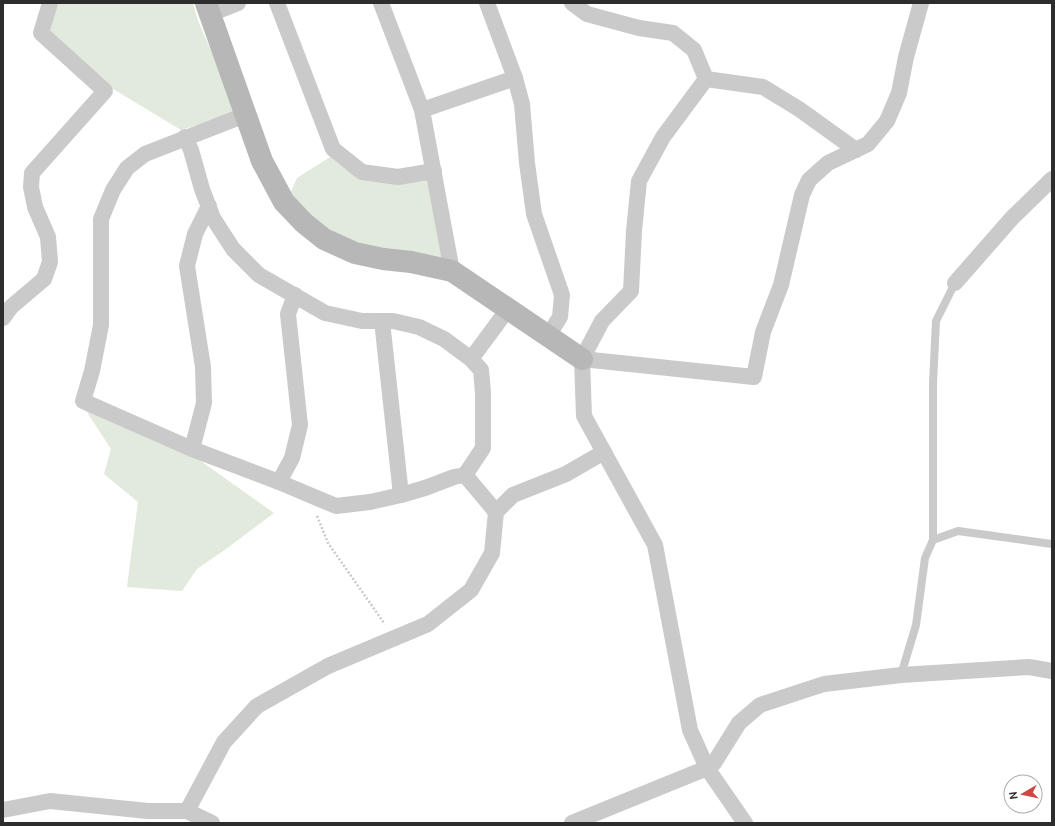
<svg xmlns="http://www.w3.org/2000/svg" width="1055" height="826" font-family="Cabin,sans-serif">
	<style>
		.green { fill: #e2e9dd }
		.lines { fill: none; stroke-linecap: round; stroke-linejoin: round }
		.path { stroke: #cacaca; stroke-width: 2.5; stroke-dasharray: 2 2; stroke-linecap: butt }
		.lane { stroke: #cacaca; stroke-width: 8 }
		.street { stroke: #cacaca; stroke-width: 16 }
		.secondary { stroke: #b7b7b7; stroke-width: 22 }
	</style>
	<rect width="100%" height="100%" fill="#fff"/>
	<g class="green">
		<path d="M 57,3 L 193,3 L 198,21 L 238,112 L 181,130 L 110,87 L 47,31 Z"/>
		<path d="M 330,157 L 359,179 L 430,178 L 447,259 L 385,251 L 328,233 L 288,198 L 297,178 Z"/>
		<path d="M 83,406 L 191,454 L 274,513 L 226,549 L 197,569 L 182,591 L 127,587 L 138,502 L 104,474 L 111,449 Z"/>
	</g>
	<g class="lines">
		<path class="path" d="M 317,516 L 328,543 L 384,623"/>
		<g class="lane">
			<path d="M 933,540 L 933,383 L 936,321 L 955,283"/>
			<path d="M 901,675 L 916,625 L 925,558 L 933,540 L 958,531 L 1052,544"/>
		</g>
		<g class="street">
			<path d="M 277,3 L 333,149 L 362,172 L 398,177 L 434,171"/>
			<path d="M 381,3 L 422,110 L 452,271"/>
			<path d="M 487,3 L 515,78 L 522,104 L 527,163 L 534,214 L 562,295 L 560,317 L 548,336"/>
			<path d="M 572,3 L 587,14 L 639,28 L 673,33 L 694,50 L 706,79"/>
			<path d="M 210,14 L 238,3"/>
			<path d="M 422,110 L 515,78"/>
			<path d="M 185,137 L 191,150 L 202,189 L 213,218 L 233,249 L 259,275 L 325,313 L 362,321 L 393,321 L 419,327 L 444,339 L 471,359 L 481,370 L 483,393 L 483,448 L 465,475 L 454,477 L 425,488 L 401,495 L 370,502 L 336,506 L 279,482 L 192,449 L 83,401 L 92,371 L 101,325 L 101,219 L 113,190 L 127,168 L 145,154 L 245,115"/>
			<path d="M 955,283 L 1012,218 L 1052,179"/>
			<path d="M 3,318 L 11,307 L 44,279 L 50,262 L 48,237 L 35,207 L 31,187 L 32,173 L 105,91 L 41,33 L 50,3"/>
			<path d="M 382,321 L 401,495"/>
			<path d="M 471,359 L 508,309"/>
			<path d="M 582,359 L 754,377 L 763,332 L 781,285 L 802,195 L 809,180 L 828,163 L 868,144 L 887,121 L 899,93 L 906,57 L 921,3"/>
			<path d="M 192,449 L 204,403 L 203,367 L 187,266 L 195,234 L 209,206"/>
			<path d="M 465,475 L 496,512"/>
			<path d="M 279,482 L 292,458 L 300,425 L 288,314 L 295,295"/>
			<path d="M 3,810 L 50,801 L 148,811 L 187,811 L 212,823"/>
			<path d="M 187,811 L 224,742 L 257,706 L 328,666 L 428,624 L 471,590 L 492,553 L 496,512 L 513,495 L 566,474 L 604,452"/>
			<path d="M 572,823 L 707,768 L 714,763 L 739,723 L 760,705 L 824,684 L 901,675 L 1029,667 L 1052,671"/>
			<path d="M 745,823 L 707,768 L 690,730 L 655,545 L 584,416 L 582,359 L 602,321 L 631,291 L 634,231 L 639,181 L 663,137 L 706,79 L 763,87 L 799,109 L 856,150"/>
		</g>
		<path class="secondary" d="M 206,3 L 262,161 L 284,202 L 304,223 L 324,239 L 355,253 L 383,259 L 411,262 L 452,271 L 582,359"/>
	</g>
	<rect width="1055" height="826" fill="none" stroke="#2d2d2d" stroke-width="8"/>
	<g transform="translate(1023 794) rotate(261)"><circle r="19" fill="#ffffff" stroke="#ababab"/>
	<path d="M0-3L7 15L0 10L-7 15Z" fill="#cf4745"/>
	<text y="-6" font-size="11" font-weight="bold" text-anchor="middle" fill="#2d2d2d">N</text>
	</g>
</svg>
